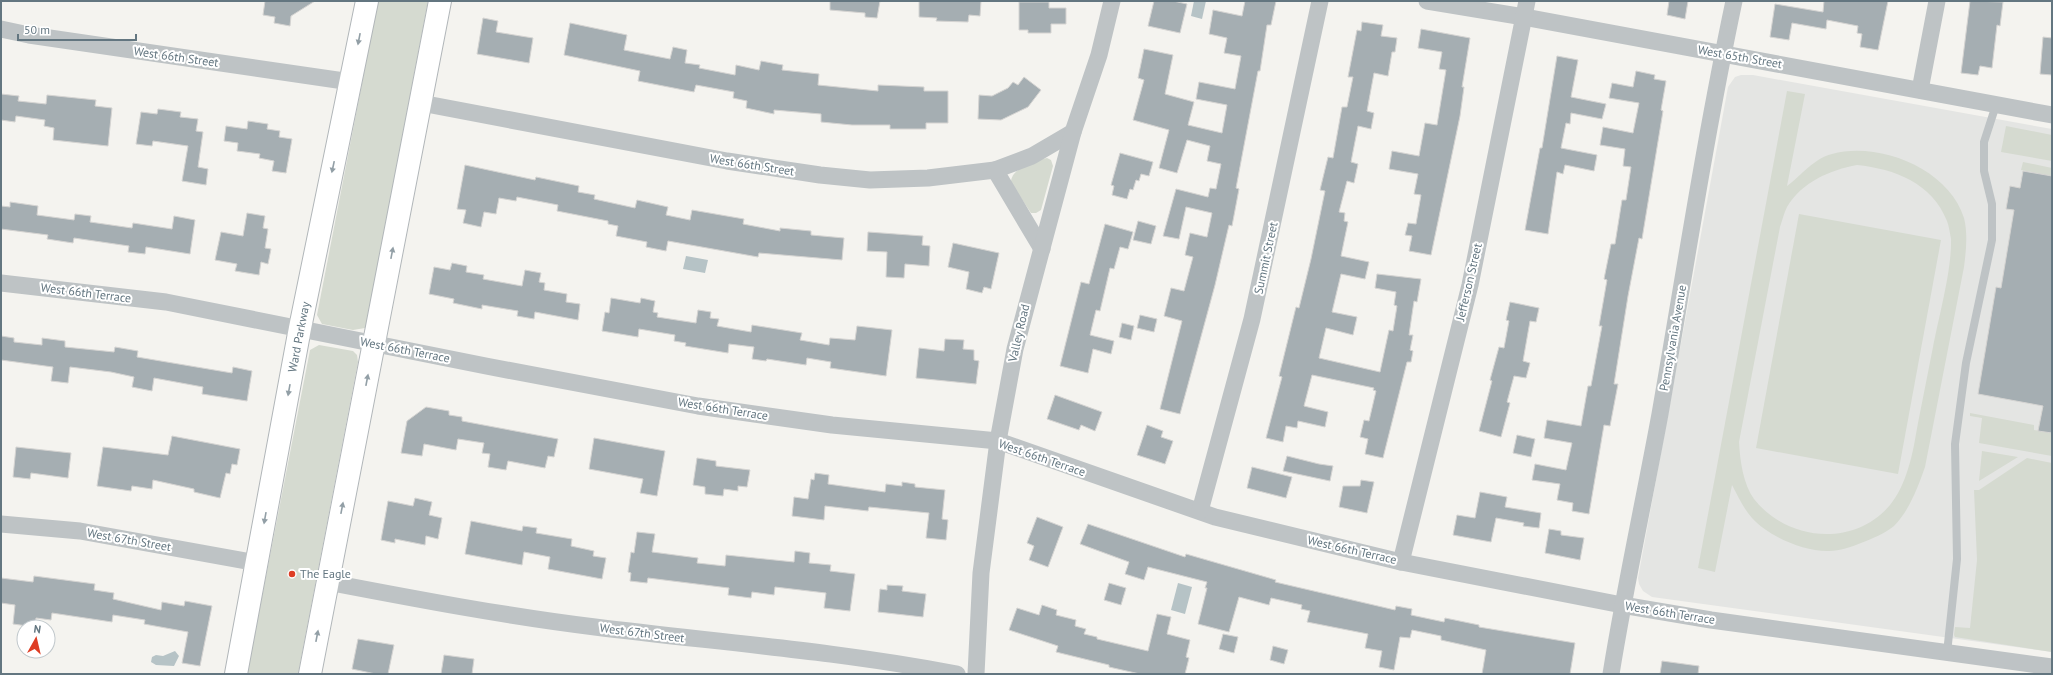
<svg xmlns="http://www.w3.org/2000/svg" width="2053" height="675" font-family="'PT Sans',sans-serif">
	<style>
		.built { fill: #e4e5e3 }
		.green { fill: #d5dad0; fill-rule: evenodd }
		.water { fill: #b6c3c6 }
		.building { fill: #a5aeb2; stroke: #d5d4d2 }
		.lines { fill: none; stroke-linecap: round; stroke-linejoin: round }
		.primary-casing { stroke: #b1b6b9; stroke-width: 24 }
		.lane { stroke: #bec3c5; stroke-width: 8 }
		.street { stroke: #bec3c5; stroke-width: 17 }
		.primary { stroke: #fff; stroke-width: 22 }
		.oneway { fill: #929fa6 }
		.poi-dot { fill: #de3d24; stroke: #fff; stroke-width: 1.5 }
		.labels { text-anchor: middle; stroke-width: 4; stroke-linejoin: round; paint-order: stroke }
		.street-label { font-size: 12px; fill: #637680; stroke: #fff }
		.poi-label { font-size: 12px; fill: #637680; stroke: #fff; text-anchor: start }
	</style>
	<rect width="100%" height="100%" fill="#f4f3ef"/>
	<path class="built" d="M 1741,75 L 1753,75 L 2052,129 L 2052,652 L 1652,597 L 1643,591 L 1639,584 L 1638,578 L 1728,87 L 1735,77 Z"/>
	<g class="green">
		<path d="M 378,1 L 428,1 L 367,322 L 365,328 L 353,330 L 322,324 L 317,315 Z"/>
		<path d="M 1787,91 L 1805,94 L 1787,186 C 1802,175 1813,159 1832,154 C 1879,141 1949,169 1964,218 C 1968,234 1966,251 1964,267 L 1925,467 C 1918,487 1909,511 1894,526 C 1886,533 1871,539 1861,543 C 1851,547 1840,551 1829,551 C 1804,552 1768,536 1752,518 C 1743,508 1738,496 1732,485 L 1715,572 L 1698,568 ZM 1857,165 C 1895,169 1932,183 1947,221 C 1949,226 1950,234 1951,239 C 1952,269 1939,316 1933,347 C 1928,372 1923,398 1918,423 C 1915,439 1913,454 1908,469 C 1904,482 1898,495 1890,505 C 1854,548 1787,541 1754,499 C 1743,484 1740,460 1739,442 L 1780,227 C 1782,221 1784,213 1787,207 C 1802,182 1830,170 1857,165 Z"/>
		<path d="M 2006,126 L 2052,135 L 2052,161 L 2001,152 Z"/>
		<path d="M 1047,158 L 1051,160 L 1053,166 L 1041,210 L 1036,213 L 1031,213 L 1011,183 C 1010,169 1035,160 1047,158 Z"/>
		<path d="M 2023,162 L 2052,168 L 2052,176 L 2021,170 Z"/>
		<path d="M 1799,214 L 1941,240 L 1898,474 L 1756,448 Z"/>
		<path d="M 319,345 L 353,351 L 357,355 L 358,362 L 298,674 L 247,674 L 310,350 Z"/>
		<path d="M 1970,413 L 2034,425 L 2034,430 L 2052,433 L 2052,456 L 1979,443 L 1982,418 L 1970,416 Z"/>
		<path d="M 1982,451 L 2018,457 L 1979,481 Z"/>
		<path d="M 2027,458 L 2052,463 L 2052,652 L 1955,637 L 1954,635 L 1955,627 L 1970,628 L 1977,560 L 1974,490 L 1979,490 Z"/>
	</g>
	<g class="water">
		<path d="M 1194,1 L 1206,1 L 1202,19 L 1191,16 Z"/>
		<path d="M 686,256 L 708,260 L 705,273 L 683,269 Z"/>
		<path d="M 1178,583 L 1192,587 L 1185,614 L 1171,610 Z"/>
		<path d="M 175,651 L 179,656 L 174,666 L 156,665 L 151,662 L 152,657 L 156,655 L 163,656 Z"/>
	</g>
	<g class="building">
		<path d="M 265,1 L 315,1 L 291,16 L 290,26 L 274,23 L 275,17 L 263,15 Z"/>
		<path d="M 830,1 L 880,1 L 877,18 L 865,17 L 865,13 L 830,10 Z"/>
		<path d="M 919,1 L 981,1 L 980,16 L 969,15 L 968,22 L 936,21 L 937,18 L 919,17 Z"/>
		<path d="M 1154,1 L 1173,1 L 1187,4 L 1180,33 L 1148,26 Z"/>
		<path d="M 1245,1 L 1276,1 L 1271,25 L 1267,25 L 1260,71 L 1258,71 L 1236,188 L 1239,189 L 1232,226 L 1229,225 L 1215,285 L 1180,414 L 1160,409 L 1182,321 L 1164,316 L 1171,288 L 1184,291 L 1193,257 L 1185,255 L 1190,233 L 1207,237 L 1212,213 L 1186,207 L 1179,239 L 1163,236 L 1176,189 L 1208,197 L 1210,188 L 1216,189 L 1221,164 L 1207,161 L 1210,146 L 1187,140 L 1177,173 L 1159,168 L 1169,130 L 1133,120 L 1144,80 L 1138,78 L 1144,49 L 1173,55 L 1165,94 L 1194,102 L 1188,125 L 1222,133 L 1227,105 L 1196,99 L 1199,82 L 1235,89 L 1241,56 L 1224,53 L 1227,38 L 1209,34 L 1213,10 L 1242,16 Z"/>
		<path d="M 1669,1 L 1688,1 L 1685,19 L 1667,15 Z"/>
		<path d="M 1824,1 L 1888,1 L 1878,50 L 1860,47 L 1862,34 L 1857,33 L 1858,26 L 1827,20 L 1826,29 L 1792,23 L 1789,40 L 1770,37 L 1775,4 L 1823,12 Z"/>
		<path d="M 1970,1 L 2003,2 L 2000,26 L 1997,25 L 1992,68 L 1980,66 L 1978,75 L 1961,73 Z"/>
		<path d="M 1019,2 L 1049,2 L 1049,8 L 1066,8 L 1066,24 L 1051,24 L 1051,33 L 1028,33 L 1028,30 L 1019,30 Z"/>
		<path d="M 483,18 L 498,21 L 496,32 L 533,38 L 529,63 L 477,54 Z"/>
		<path d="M 1362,22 L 1383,25 L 1381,36 L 1397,38 L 1395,52 L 1392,52 L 1388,76 L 1374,73 L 1367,111 L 1374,113 L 1371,129 L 1358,126 L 1351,162 L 1358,164 L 1354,183 L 1347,181 L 1339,212 L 1345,213 L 1344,221 L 1348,222 L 1341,256 L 1369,262 L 1365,279 L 1341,274 L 1332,312 L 1357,317 L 1353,335 L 1326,328 L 1319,358 L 1380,372 L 1389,330 L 1393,331 L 1397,306 L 1394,305 L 1396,292 L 1375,288 L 1377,274 L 1421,279 L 1417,302 L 1414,301 L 1410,328 L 1409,335 L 1413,335 L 1410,350 L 1413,351 L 1411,362 L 1407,362 L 1383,458 L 1365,454 L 1368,439 L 1360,437 L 1364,420 L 1369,421 L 1376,391 L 1373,390 L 1374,388 L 1312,375 L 1304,406 L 1328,412 L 1325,427 L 1298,421 L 1297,428 L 1286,426 L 1283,442 L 1266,438 L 1282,377 L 1279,376 L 1296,307 L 1299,308 L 1311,259 L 1325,191 L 1320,190 L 1328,157 L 1333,158 L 1342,107 L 1347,107 L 1353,77 L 1348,77 L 1357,30 L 1361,31 Z"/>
		<path d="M 570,23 L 627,35 L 624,50 L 670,59 L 673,47 L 687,50 L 685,63 L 700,65 L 699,68 L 735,75 L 736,65 L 759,70 L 761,61 L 783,65 L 782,70 L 819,74 L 818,85 L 878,91 L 878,85 L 924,87 L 924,91 L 948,91 L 948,123 L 926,123 L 926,129 L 890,129 L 890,125 L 852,125 L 821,122 L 821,114 L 774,110 L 774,114 L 746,108 L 747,101 L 733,98 L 734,92 L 696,85 L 694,92 L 638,81 L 640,71 L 564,55 Z"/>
		<path d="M 1421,29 L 1470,38 L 1462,87 L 1464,87 L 1460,116 L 1431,255 L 1409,251 L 1412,236 L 1405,235 L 1408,223 L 1416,224 L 1421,195 L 1414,194 L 1418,174 L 1389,169 L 1392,151 L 1419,156 L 1425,123 L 1437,125 L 1446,70 L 1439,69 L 1442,52 L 1418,48 Z"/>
		<path d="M 2043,37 L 2052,38 L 2052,75 L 2040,74 Z"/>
		<path d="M 1557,56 L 1578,60 L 1571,97 L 1606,104 L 1602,119 L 1571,113 L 1570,124 L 1566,123 L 1561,148 L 1597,155 L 1594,171 L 1565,165 L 1563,174 L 1557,172 L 1548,234 L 1525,230 L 1540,148 L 1542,148 Z"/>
		<path d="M 1636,71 L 1655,75 L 1654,79 L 1666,81 L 1661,110 L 1663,111 L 1642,239 L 1639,238 L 1628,296 L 1614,384 L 1618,384 L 1610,426 L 1604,425 L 1589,514 L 1572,511 L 1573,503 L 1557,500 L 1560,484 L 1532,480 L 1535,464 L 1566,470 L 1572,443 L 1544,438 L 1547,420 L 1581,426 L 1588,386 L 1591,386 L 1602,326 L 1599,326 L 1607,280 L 1604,279 L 1611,244 L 1615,244 L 1622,200 L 1626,200 L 1631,167 L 1623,166 L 1625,149 L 1600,145 L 1603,127 L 1633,133 L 1639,103 L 1609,98 L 1612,83 L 1633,87 Z"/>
		<path d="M 1024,77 L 1041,90 L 1028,107 L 1001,120 L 978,119 L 979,95 L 992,96 L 1008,88 L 1013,82 L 1018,85 Z"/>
		<path d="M 1,94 L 19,96 L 18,101 L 46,104 L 47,95 L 96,100 L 95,106 L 112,108 L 108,146 L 53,140 L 54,128 L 44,126 L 45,120 L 16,116 L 15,122 L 1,120 Z"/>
		<path d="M 158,109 L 181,112 L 180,117 L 198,119 L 196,131 L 203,132 L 198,167 L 208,169 L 206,185 L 182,181 L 188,146 L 153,141 L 152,146 L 136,144 L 141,112 L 157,114 Z"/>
		<path d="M 248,121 L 268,124 L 267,129 L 280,131 L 279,137 L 292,139 L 286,173 L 272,171 L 274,161 L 259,158 L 260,154 L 237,151 L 238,143 L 224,141 L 226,126 L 247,129 Z"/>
		<path d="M 1120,153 L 1153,162 L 1149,176 L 1141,174 L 1139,181 L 1136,180 L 1133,190 L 1130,189 L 1127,199 L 1112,195 L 1114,186 L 1111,185 Z"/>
		<path d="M 465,165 L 535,180 L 536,177 L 579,186 L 578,192 L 595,195 L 594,199 L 635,208 L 637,200 L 668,207 L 666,215 L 690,220 L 692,210 L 744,219 L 743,224 L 780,231 L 780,228 L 811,231 L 811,235 L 844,238 L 842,260 L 759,253 L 758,257 L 668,241 L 666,251 L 646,247 L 647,242 L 616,236 L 618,226 L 608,224 L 608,221 L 557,211 L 558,205 L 517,197 L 516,201 L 499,198 L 496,214 L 484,212 L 481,227 L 463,223 L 466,210 L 457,209 Z"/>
		<path d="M 2023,171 L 2052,176 L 2052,433 L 2038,431 L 2043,406 L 1978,394 L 1996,287 L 2001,288 L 2014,210 L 2006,209 L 2010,186 L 2020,188 Z"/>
		<path d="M 10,202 L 38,206 L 37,215 L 74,220 L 75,214 L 91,216 L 90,222 L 132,228 L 133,223 L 172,229 L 174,216 L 195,220 L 190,254 L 146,247 L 145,254 L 128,252 L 129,246 L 74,238 L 73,243 L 47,239 L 48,235 L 1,229 L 1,206 L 10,207 Z"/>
		<path d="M 247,213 L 265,216 L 263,228 L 268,229 L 265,248 L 271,249 L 268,264 L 261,262 L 259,275 L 235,271 L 237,264 L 215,260 L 221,232 L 243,236 Z"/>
		<path d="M 1138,221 L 1156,226 L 1151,244 L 1133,240 Z"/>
		<path d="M 1105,224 L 1133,232 L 1128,249 L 1120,247 L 1114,269 L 1110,268 L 1100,311 L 1096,310 L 1090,335 L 1114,341 L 1111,354 L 1093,349 L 1088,373 L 1060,366 L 1081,282 L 1089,284 Z"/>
		<path d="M 868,232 L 923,236 L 922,245 L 930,246 L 929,266 L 905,264 L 904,278 L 886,277 L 887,252 L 867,251 Z"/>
		<path d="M 953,243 L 999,253 L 991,289 L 984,287 L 982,293 L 966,289 L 969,272 L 948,267 Z"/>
		<path d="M 452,263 L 467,266 L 466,272 L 484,275 L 483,279 L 522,286 L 525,270 L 541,273 L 539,282 L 545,283 L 544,290 L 567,294 L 566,302 L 580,304 L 578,320 L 535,312 L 534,319 L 517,316 L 518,311 L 482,305 L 482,309 L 453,303 L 454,299 L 429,294 L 434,267 L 450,270 Z"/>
		<path d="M 611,298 L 640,303 L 641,298 L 655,301 L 653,312 L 658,313 L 657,317 L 696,323 L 698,310 L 711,312 L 710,318 L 719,319 L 717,326 L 751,332 L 752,325 L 802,333 L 800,340 L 829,345 L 830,338 L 855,340 L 857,326 L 892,330 L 886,376 L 830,368 L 831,362 L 807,358 L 806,365 L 767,359 L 766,361 L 752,359 L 754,347 L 729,344 L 728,353 L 685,346 L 686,343 L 674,341 L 675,335 L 639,329 L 638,337 L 602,331 L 605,312 L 609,313 Z"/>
		<path d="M 1510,302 L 1539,308 L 1536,322 L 1530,321 L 1523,361 L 1530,363 L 1526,378 L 1514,376 L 1507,402 L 1510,403 L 1501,437 L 1479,431 L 1492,381 L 1490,380 L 1499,347 L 1504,348 L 1509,321 L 1506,320 Z"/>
		<path d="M 1140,315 L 1157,319 L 1154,332 L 1137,328 Z"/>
		<path d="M 1122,323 L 1134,326 L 1131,340 L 1119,337 Z"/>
		<path d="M 1,336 L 14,338 L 14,342 L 42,345 L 42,338 L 65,341 L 65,347 L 114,352 L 115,347 L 138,351 L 137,357 L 232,373 L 233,367 L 252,371 L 247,401 L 202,394 L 203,387 L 154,378 L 152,391 L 132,387 L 134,377 L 111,372 L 70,367 L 68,383 L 51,381 L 53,367 L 1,360 Z"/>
		<path d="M 945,339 L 964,340 L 963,349 L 974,350 L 974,360 L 979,361 L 976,384 L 916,378 L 919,348 L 944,351 Z"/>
		<path d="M 1055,395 L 1102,412 L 1095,431 L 1081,425 L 1079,430 L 1047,419 Z"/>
		<path d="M 426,407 L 449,411 L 449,415 L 462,417 L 462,421 L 558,439 L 554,457 L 548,456 L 545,468 L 508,461 L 506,470 L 488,467 L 490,454 L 482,453 L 484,443 L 458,439 L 456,450 L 424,444 L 422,456 L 401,453 L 407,421 Z"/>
		<path d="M 1147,425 L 1163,431 L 1161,437 L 1173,441 L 1165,464 L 1137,455 Z"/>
		<path d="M 1517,435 L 1535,439 L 1531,457 L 1513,453 Z"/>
		<path d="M 172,436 L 240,449 L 237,465 L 232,464 L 230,474 L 226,473 L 220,498 L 194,492 L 194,489 L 153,480 L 152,489 L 132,486 L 131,491 L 97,486 L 103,447 L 168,455 Z"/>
		<path d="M 594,438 L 665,451 L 657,496 L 640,493 L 643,479 L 589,469 Z"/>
		<path d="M 16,447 L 71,453 L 68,478 L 31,473 L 30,479 L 13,477 Z"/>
		<path d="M 1287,456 L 1319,464 L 1333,466 L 1330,481 L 1283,471 Z"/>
		<path d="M 697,458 L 716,461 L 716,466 L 750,470 L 747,487 L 738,486 L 738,491 L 724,489 L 723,496 L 705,494 L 705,487 L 693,485 Z"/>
		<path d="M 1252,467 L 1292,477 L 1286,498 L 1247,488 Z"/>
		<path d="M 815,473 L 829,475 L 828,484 L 885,492 L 886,484 L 902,486 L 902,482 L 915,484 L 915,487 L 945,490 L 942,519 L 948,520 L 946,540 L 926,538 L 929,513 L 869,507 L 868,511 L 825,506 L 824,520 L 792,516 L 794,497 L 808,499 L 811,479 L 814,480 Z"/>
		<path d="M 1361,480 L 1374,482 L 1367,513 L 1339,507 L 1343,486 L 1360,486 Z"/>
		<path d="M 1480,492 L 1507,497 L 1505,507 L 1541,513 L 1539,528 L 1523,526 L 1524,523 L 1496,518 L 1491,542 L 1453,535 L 1457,515 L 1475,518 Z"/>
		<path d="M 415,498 L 432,502 L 429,515 L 442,518 L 438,539 L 426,536 L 425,545 L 395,539 L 395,543 L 381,540 L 388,501 L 413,506 Z"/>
		<path d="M 1037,517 L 1063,527 L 1048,567 L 1029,560 L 1034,546 L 1027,543 Z"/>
		<path d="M 471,521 L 522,531 L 523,526 L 537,528 L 536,533 L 572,539 L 571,546 L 594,551 L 593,556 L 606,558 L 602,579 L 548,569 L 550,557 L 524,552 L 522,565 L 465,554 Z"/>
		<path d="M 1088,524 L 1185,557 L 1186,554 L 1276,580 L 1275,582 L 1395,610 L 1396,606 L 1412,609 L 1411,615 L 1444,622 L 1445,618 L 1479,625 L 1479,627 L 1575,643 L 1570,674 L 1482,674 L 1486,650 L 1441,640 L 1441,636 L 1412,630 L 1410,638 L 1400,637 L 1394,670 L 1379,667 L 1382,651 L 1365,648 L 1368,634 L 1307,622 L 1310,611 L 1301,609 L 1302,605 L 1271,598 L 1269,605 L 1239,597 L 1229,632 L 1198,624 L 1207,588 L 1205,588 L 1207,582 L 1148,567 L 1144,580 L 1125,574 L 1129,562 L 1080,544 Z"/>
		<path d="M 1549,529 L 1561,531 L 1561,535 L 1584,538 L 1580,560 L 1545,553 Z"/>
		<path d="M 637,532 L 655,534 L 652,552 L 698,558 L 697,563 L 725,566 L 726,555 L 794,562 L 795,551 L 810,553 L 809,563 L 831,565 L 830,571 L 855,574 L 850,611 L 824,608 L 826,593 L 775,587 L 774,595 L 752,592 L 751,598 L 728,595 L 729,588 L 648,578 L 647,583 L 630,581 L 631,573 L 628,572 L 631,552 L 634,553 Z"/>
		<path d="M 34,576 L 95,584 L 94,590 L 114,593 L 113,599 L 161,610 L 162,602 L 184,606 L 185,601 L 212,606 L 200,666 L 182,663 L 188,632 L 144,624 L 145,620 L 113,615 L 112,622 L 52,613 L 51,620 L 36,618 L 35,627 L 13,624 L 15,605 L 1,603 L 1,578 L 33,582 Z"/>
		<path d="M 1109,583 L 1126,588 L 1121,605 L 1104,600 Z"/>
		<path d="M 887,585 L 903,586 L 902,591 L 926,594 L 923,617 L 878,612 L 880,589 L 887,590 Z"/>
		<path d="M 1042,605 L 1057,610 L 1056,615 L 1076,620 L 1075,626 L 1086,629 L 1084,634 L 1097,637 L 1097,639 L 1148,651 L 1157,614 L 1171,617 L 1167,634 L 1190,640 L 1186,657 L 1189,658 L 1185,674 L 1140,674 L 1109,667 L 1109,665 L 1056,652 L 1058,646 L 1009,630 L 1017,608 L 1039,615 Z"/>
		<path d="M 1223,634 L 1238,637 L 1234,653 L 1219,649 Z"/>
		<path d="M 358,639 L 394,645 L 388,674 L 376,674 L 352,669 Z"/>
		<path d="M 1273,646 L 1288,650 L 1284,664 L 1270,660 Z"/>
		<path d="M 444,655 L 474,659 L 472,674 L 441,674 Z"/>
		<path d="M 1662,661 L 1699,666 L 1698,674 L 1660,674 Z"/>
	</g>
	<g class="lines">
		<defs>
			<g id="primary">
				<path d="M 236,674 L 300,328 L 367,1"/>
				<path d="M 310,674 L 440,1"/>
			</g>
		</defs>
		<use href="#primary" class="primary-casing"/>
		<path class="lane" d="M 1947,653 L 1957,559 L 1955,444 L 1966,363 L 1992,240 L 1992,204 L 1984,171 L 1984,142 L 1996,105"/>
		<g class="street">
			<path d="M 1427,1 L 1524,17 L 2052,115"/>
			<path d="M 1,29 L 29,35 L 351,82"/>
			<path d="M 1920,90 L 1937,1"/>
			<path d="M 421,103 L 727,161 L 820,175 L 870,180 L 928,178 L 995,170 L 1042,249"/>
			<path d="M 995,170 L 1032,156 L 1073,132"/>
			<path d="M 1,283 L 166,302 L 486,366 L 698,406 L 832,425 L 998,441 L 1215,517 L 1401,562 L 1622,605 L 1711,620 L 2052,667"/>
			<path d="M 1200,511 L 1252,319 L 1320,1"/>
			<path d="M 1,524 L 80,531 L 257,563"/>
			<path d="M 1401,562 L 1470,285 L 1527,1"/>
			<path d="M 327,582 C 416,599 505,616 595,627 C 716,642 838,651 957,674"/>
			<path d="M 976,674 L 981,573 L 998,441 L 1015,349 L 1073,132 L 1099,55 L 1112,1"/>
			<path d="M 1611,674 C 1625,587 1644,501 1660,414 C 1684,276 1705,138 1734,1"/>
		</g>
		<use href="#primary" class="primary"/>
	</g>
	<defs><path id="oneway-solid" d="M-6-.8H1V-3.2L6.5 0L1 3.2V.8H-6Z"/></defs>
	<g class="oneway">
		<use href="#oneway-solid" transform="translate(359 39) rotate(101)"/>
		<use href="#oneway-solid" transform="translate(333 167) rotate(102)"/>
		<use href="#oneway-solid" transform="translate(392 253) rotate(-79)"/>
		<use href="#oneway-solid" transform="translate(367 380) rotate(-79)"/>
		<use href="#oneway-solid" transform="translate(289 390) rotate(100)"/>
		<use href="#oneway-solid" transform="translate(342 508) rotate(-79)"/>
		<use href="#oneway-solid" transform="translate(265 518) rotate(100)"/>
		<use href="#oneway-solid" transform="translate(317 636) rotate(-79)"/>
	</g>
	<circle class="poi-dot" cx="292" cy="574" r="4"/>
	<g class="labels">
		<g class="street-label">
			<text transform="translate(176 57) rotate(8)" y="4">West 66th Street</text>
			<text transform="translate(1740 57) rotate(10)" y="4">West 65th Street</text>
			<text transform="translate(752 165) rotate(9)" y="4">West 66th Street</text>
			<text transform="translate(1266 258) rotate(-78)" y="4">Summit Street</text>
			<text transform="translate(1469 282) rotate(-77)" y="4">Jefferson Street</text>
			<text transform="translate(86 293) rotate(7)" y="4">West 66th Terrace</text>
			<text transform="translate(1019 333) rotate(-77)" y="4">Valley Road</text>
			<text transform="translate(299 337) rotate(-79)" y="4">Ward Parkway</text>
			<text transform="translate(1673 338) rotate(-80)" y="4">Pennsylvania Avenue</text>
			<text transform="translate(405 350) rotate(11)" y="4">West 66th Terrace</text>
			<text transform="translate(723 409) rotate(9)" y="4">West 66th Terrace</text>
			<text transform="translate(1042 458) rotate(19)" y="4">West 66th Terrace</text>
			<text transform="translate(129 540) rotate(10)" y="4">West 67th Street</text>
			<text transform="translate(1352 550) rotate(13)" y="4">West 66th Terrace</text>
			<text transform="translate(1670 613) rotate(9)" y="4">West 66th Terrace</text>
			<text transform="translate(642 633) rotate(7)" y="4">West 67th Street</text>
		</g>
		<g class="poi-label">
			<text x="300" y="578">The Eagle</text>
		</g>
	</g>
	<rect width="2053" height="675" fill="none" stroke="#637680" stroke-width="4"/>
	<g transform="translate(36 639) rotate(8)"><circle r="19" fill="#ffffff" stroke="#c1c8cc"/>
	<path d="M0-3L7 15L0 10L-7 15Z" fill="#de3d24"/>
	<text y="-6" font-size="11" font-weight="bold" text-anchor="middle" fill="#637680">N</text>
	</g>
	<path d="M18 34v6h118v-6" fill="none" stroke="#637680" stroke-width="2"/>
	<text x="24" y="34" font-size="12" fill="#637680" stroke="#ffffff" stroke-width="3" paint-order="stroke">50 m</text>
</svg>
